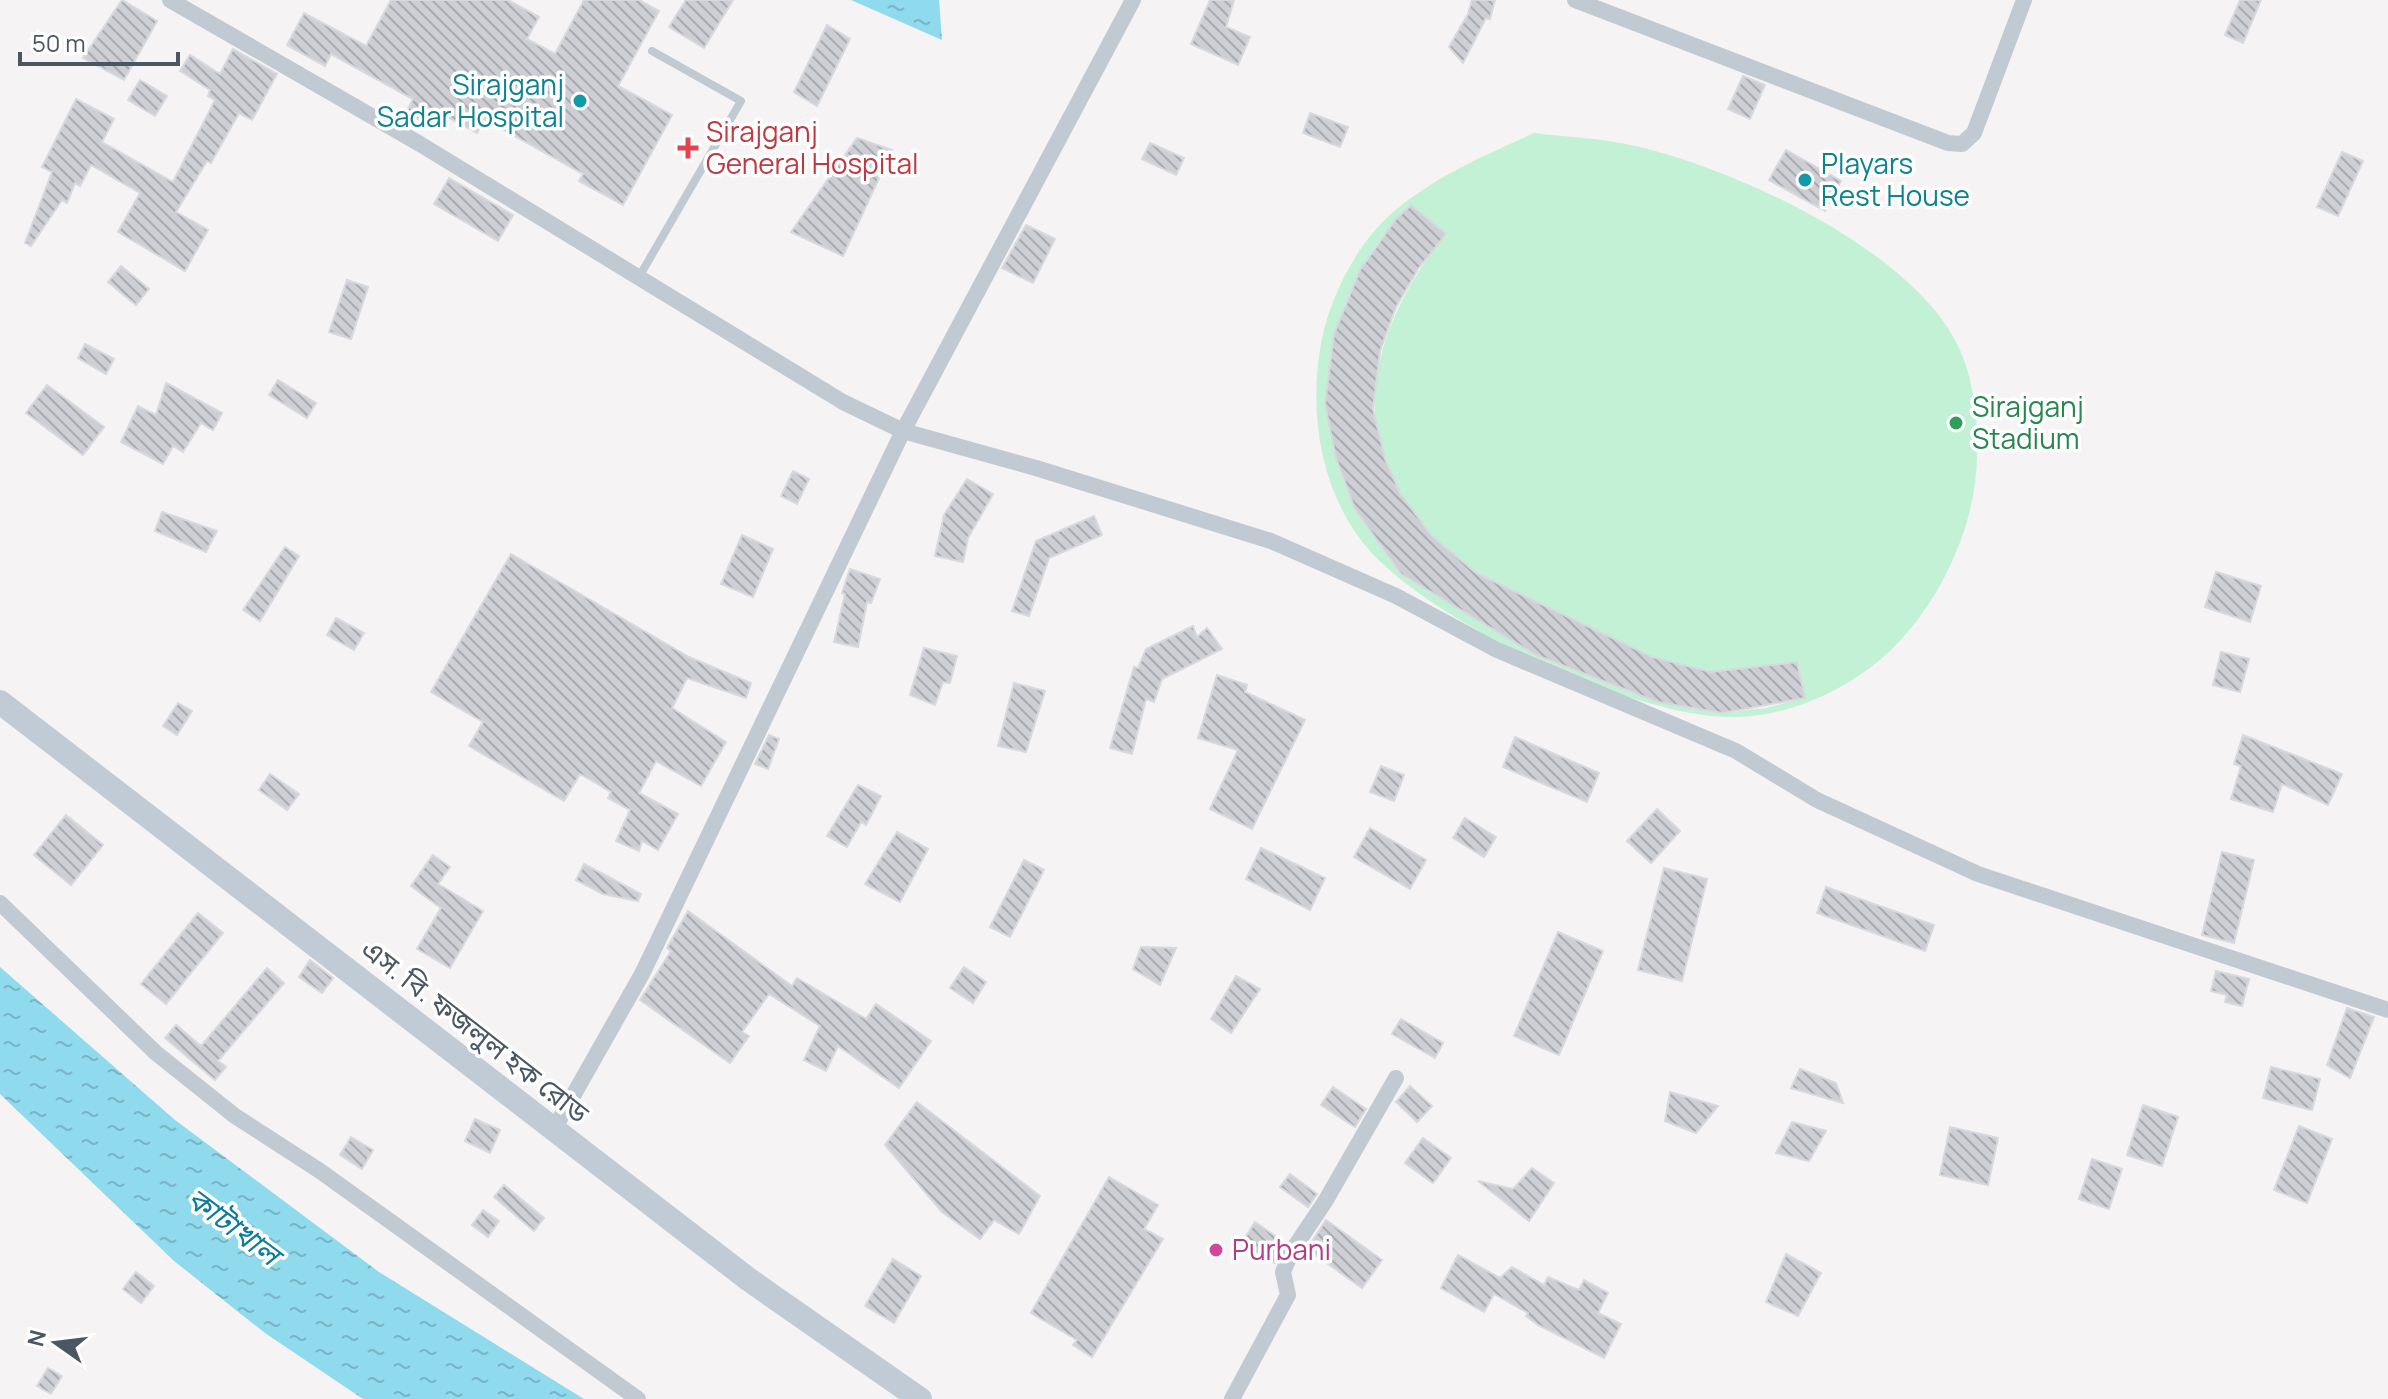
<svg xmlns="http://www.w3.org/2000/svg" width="2388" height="1399" font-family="Manrope,'Noto Sans Bengali',sans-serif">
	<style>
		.grass { fill: #c3f1d5; fill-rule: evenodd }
		.water { fill: url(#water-ripples) }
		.building { fill: url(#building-back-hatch); stroke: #d7d9de; stroke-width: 2 }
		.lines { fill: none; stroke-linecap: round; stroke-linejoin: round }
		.lane { stroke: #c1cad2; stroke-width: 8 }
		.street { stroke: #c1cad2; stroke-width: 16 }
		.secondary { stroke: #c1cbd6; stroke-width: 24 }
		.culture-dot { fill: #0f9aa8; stroke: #fff; stroke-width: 3 }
		.health-dot { fill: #e0444e; stroke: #fff; stroke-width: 3 }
		.leisure-dot { fill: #2e9e5b; stroke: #fff; stroke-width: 3 }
		.hotel-dot { fill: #d1479c; stroke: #fff; stroke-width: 3 }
		.labels { text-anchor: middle; stroke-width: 7; stroke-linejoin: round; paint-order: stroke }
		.culture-label { font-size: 28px; fill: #0d838f; stroke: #fff; text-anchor: end }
		.health-label { font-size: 28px; fill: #be3a42; stroke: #fff; text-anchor: start }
		.leisure-label { font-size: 28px; fill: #27864d; stroke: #fff; text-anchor: start }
		.street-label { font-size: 28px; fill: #4a5661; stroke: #fff }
		.hotel-label { font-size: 28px; fill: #b23c85; stroke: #fff; text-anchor: start }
		.water-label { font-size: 30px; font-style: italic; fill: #0c7c9b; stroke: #fff }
	</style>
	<defs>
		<pattern id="water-ripples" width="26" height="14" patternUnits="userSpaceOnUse" patternTransform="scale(2)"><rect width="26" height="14" fill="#90daee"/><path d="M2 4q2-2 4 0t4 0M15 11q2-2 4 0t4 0" fill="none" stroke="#78b4c4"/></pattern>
		<pattern id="building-back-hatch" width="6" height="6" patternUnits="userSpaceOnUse" patternTransform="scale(2)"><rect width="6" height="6" fill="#cdcfd5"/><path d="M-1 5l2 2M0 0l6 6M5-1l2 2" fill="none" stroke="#a8abb0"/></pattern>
	</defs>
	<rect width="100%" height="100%" fill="#f5f3f3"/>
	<path class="grass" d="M 1534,133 C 1566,137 1599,138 1631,145 C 1733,167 1928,255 1964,360 C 1975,391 1978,424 1977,456 C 1976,525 1942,599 1893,648 C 1852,688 1792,716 1736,717 C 1636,719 1437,625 1370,551 C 1322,497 1309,419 1320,350 C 1327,301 1358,239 1398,208 C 1438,175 1488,154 1534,133 ZM 1411,205 L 1445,235 C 1352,352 1342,475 1473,571 C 1496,588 1528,599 1554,612 C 1602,636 1658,667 1712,672 C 1740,674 1769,667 1796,662 L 1805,698 L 1766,708 L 1722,713 L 1658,702 L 1546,660 L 1404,577 L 1412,571 C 1394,552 1367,530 1355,507 C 1303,408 1330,280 1411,205 Z"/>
	<g class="water">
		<path d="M 851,0 L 939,0 L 942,40 Z"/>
		<path d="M 0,967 L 175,1120 L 379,1272 L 584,1399 L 363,1399 L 265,1333 L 174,1261 L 0,1094 Z"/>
	</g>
	<g class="building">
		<path d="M 122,0 L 157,21 L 124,80 L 83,58 Z"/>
		<path d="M 391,0 L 508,0 L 539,17 L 527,39 L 555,54 L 584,0 L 639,0 L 659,11 L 618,86 L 672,115 L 623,205 L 579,181 L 583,174 L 484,119 L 477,133 L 442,114 L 435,128 L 406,113 L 413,99 L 331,54 L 325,66 L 287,45 L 304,13 L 366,46 Z"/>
		<path d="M 686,0 L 733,0 L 704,48 L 669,27 Z"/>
		<path d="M 1210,0 L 1234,0 L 1226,27 L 1250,37 L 1238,65 L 1191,44 Z"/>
		<path d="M 1472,0 L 1495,0 L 1490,19 L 1486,18 L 1463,63 L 1449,47 L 1468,14 Z"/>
		<path d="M 2240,0 L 2261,0 L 2243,43 L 2225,35 Z"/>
		<path d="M 827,25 L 850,39 L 817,106 L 794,92 Z"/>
		<path d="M 233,49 L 277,74 L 252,120 L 239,113 L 211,163 L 207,161 L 176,212 L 208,230 L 185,271 L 118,232 L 140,193 L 91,165 L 80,186 L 75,183 L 67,203 L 62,200 L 31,246 L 25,243 L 52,172 L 42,167 L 76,99 L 114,119 L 102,142 L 173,182 L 215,100 L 208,96 L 210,90 L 180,71 L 190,55 L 220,74 Z"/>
		<path d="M 1743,76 L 1765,85 L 1750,119 L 1728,109 Z"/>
		<path d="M 140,80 L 167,96 L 155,116 L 128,100 Z"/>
		<path d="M 1310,113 L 1348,127 L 1340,147 L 1303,133 Z"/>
		<path d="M 857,138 L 892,150 L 843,256 L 791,232 Z"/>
		<path d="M 1150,143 L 1184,158 L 1176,175 L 1142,159 Z"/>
		<path d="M 1786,150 L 1841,181 L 1825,211 L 1769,180 Z"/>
		<path d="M 2342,152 L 2363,161 L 2338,216 L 2317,207 Z"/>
		<path d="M 449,178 L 513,215 L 498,241 L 434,204 Z"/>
		<path d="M 1411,205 L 1446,234 L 1418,269 L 1396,307 L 1380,351 L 1373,409 L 1385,459 L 1400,493 L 1431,535 L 1476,573 L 1652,657 L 1711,672 L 1797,662 L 1805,698 L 1722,713 L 1658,702 L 1536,655 L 1401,574 L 1355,509 L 1336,458 L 1325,404 L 1334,334 L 1360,270 L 1396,219 Z"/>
		<path d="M 1026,225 L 1055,239 L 1033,283 L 1002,268 Z"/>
		<path d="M 121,266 L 149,289 L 136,305 L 108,282 Z"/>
		<path d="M 347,280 L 368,287 L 351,339 L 329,332 Z"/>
		<path d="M 85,344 L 114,359 L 106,374 L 78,358 Z"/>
		<path d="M 278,380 L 316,403 L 307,418 L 269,395 Z"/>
		<path d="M 166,383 L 222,413 L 213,430 L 201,423 L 183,452 L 173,446 L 163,464 L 121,442 L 138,406 L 156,415 Z"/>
		<path d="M 47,385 L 104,427 L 83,455 L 26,413 Z"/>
		<path d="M 793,471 L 809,479 L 797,504 L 781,496 Z"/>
		<path d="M 967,479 L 993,494 L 968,538 L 963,562 L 935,556 L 944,515 Z"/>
		<path d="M 162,512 L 217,531 L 206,552 L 155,531 Z"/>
		<path d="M 1094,516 L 1102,535 L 1049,558 L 1029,616 L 1012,611 L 1036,541 Z"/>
		<path d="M 742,535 L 773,549 L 753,597 L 721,584 Z"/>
		<path d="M 285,547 L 299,556 L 260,621 L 243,610 Z"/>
		<path d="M 511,554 L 689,657 L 751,683 L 746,698 L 687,678 L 672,708 L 726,742 L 701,786 L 656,761 L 639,793 L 678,814 L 658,850 L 642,841 L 639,851 L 616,841 L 630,810 L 608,798 L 611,792 L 580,774 L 564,801 L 469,746 L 483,722 L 431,692 Z"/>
		<path d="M 850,569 L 880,579 L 871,603 L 867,602 L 858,647 L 834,642 L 845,594 L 842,593 Z"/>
		<path d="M 2216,572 L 2261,586 L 2250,622 L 2205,607 Z"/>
		<path d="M 336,618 L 364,633 L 354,650 L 327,635 Z"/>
		<path d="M 1193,626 L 1197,637 L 1207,628 L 1222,649 L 1162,679 L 1154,702 L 1146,699 L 1132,754 L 1110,748 L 1134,667 L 1138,668 L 1146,649 Z"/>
		<path d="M 924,648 L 957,656 L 950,683 L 943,682 L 935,705 L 910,695 Z"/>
		<path d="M 2221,652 L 2249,659 L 2240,692 L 2213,685 Z"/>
		<path d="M 1217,675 L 1247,685 L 1245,692 L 1305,720 L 1252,829 L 1210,809 L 1238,750 L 1198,738 Z"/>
		<path d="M 1014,683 L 1045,691 L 1026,752 L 998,746 Z"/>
		<path d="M 178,703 L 192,711 L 177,735 L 163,726 Z"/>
		<path d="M 769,735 L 779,739 L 768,769 L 755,764 Z"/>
		<path d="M 2243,735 L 2342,774 L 2328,805 L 2282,784 L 2273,812 L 2231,799 L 2241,766 L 2234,764 Z"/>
		<path d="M 1515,737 L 1599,773 L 1587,802 L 1503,767 Z"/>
		<path d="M 1381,766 L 1404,775 L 1394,801 L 1370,792 Z"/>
		<path d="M 270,774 L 299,794 L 287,810 L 259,790 Z"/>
		<path d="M 858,785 L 881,796 L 866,825 L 861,822 L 847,847 L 827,836 Z"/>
		<path d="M 1657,809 L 1680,831 L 1651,863 L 1627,841 Z"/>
		<path d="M 66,815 L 103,845 L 71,885 L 34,855 Z"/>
		<path d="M 1465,818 L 1496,837 L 1484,857 L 1453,838 Z"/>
		<path d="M 1370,828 L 1426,860 L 1410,889 L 1354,857 Z"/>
		<path d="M 897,832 L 928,849 L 900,902 L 865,884 Z"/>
		<path d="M 1261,848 L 1325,878 L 1310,910 L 1246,879 Z"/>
		<path d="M 2222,852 L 2254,860 L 2234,943 L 2202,935 Z"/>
		<path d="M 433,855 L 450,867 L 438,884 L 483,911 L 450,968 L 417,949 L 441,908 L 411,886 Z"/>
		<path d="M 1024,860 L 1044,870 L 1010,937 L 990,927 Z"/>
		<path d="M 584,864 L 641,894 L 638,901 L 603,894 L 576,880 Z"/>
		<path d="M 1664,868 L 1707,879 L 1682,981 L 1638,970 Z"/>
		<path d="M 1826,887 L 1934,925 L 1925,951 L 1817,913 Z"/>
		<path d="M 688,911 L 792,986 L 797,978 L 866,1019 L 876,1004 L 931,1041 L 899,1088 L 838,1046 L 826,1071 L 804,1060 L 820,1026 L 769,994 L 742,1032 L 749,1036 L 730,1063 L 640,1000 L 671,951 L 667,948 Z"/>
		<path d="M 198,913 L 223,933 L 166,1004 L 141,984 Z"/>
		<path d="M 1558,932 L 1603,951 L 1559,1055 L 1514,1036 Z"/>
		<path d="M 1141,947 L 1176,948 L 1160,985 L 1133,969 Z"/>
		<path d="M 310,960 L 333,978 L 322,993 L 299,977 Z"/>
		<path d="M 964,967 L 986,982 L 973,1003 L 950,988 Z"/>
		<path d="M 267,968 L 284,983 L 218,1061 L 226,1067 L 215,1080 L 165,1038 L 176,1025 L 201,1046 Z"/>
		<path d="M 2216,971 L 2249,979 L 2242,1006 L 2225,1002 L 2227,995 L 2211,991 Z"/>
		<path d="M 1236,976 L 1260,989 L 1231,1033 L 1211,1019 Z"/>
		<path d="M 2347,1008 L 2374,1017 L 2350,1078 L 2327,1065 Z"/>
		<path d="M 1401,1019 L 1443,1043 L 1435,1058 L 1392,1034 Z"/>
		<path d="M 2271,1067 L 2320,1079 L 2312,1110 L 2263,1098 Z"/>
		<path d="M 1800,1069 L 1836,1083 L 1843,1103 L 1791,1088 Z"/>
		<path d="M 1410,1086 L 1432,1106 L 1417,1122 L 1396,1102 Z"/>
		<path d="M 1333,1087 L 1366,1109 L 1355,1127 L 1321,1105 Z"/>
		<path d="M 1670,1092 L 1718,1106 L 1696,1133 L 1665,1121 Z"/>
		<path d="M 917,1102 L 1040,1196 L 1019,1234 L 994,1220 L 980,1239 L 942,1212 L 885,1145 Z"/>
		<path d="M 2143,1105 L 2178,1117 L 2162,1166 L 2127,1155 Z"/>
		<path d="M 475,1119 L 500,1130 L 490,1153 L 465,1141 Z"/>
		<path d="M 1792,1122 L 1826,1131 L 1809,1161 L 1776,1153 Z"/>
		<path d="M 2299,1126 L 2332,1139 L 2307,1203 L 2274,1190 Z"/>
		<path d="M 1950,1127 L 1998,1138 L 1988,1185 L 1940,1175 Z"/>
		<path d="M 351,1137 L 373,1150 L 362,1169 L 340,1155 Z"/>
		<path d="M 1423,1138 L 1451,1158 L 1433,1183 L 1405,1163 Z"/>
		<path d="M 2092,1159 L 2122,1169 L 2109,1209 L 2079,1199 Z"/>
		<path d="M 1532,1168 L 1554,1183 L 1529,1221 L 1478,1181 L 1513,1189 Z"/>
		<path d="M 1290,1174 L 1317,1194 L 1308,1207 L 1280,1187 Z"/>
		<path d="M 1109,1177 L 1158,1205 L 1144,1229 L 1163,1239 L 1092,1357 L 1073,1345 L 1077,1340 L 1031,1313 Z"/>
		<path d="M 504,1185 L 544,1218 L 534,1231 L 494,1197 Z"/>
		<path d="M 483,1210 L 499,1221 L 488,1237 L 472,1225 Z"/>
		<path d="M 1326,1220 L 1382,1260 L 1362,1288 L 1307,1249 Z"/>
		<path d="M 1255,1222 L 1284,1242 L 1275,1263 L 1241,1244 Z"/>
		<path d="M 1786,1254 L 1821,1273 L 1798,1316 L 1766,1302 Z"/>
		<path d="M 1458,1255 L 1500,1278 L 1512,1267 L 1544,1285 L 1548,1277 L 1579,1290 L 1584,1280 L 1608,1293 L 1598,1313 L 1621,1324 L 1604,1358 L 1538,1325 L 1526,1316 L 1528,1313 L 1494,1294 L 1484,1312 L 1441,1288 Z"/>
		<path d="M 893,1259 L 921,1276 L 894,1323 L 865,1306 Z"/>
		<path d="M 136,1272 L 154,1286 L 141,1303 L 123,1289 Z"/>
		<path d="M 48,1368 L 62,1376 L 51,1394 L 37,1386 Z"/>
	</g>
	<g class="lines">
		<path class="lane" d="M 639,277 L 741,101 L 652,51"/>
		<g class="street">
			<path d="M 170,0 L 420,144 L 843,402 L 903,431 L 1036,468 L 1271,541 L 1396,596 L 1497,650 L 1736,751 L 1817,800 L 1978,874 L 2388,1010"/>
			<path d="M 1575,0 L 1948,143 L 1962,144 L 1974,133 L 2024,0"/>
			<path d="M 0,903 L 156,1053 L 235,1116 L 320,1171 L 638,1399"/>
			<path d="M 553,1131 L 642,974 L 903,431 L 1133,0"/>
			<path d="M 1232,1399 L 1288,1295 L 1283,1272 L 1292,1251 L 1326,1200 L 1396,1078"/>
		</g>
		<path class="secondary" d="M 0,702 L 748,1279 L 920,1399"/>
	</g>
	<g class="culture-dot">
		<circle cx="580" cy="101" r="8"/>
		<circle cx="1805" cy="180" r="8"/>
	</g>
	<path class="health-dot" d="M684 136h8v8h8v8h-8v8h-8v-8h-8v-8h8z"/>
	<circle class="leisure-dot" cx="1956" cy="423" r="8"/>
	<circle class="hotel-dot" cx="1216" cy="1250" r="8"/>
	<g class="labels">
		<g class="culture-label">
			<text x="564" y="95">Sirajganj<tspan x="564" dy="32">Sadar Hospital</tspan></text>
			<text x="1821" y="174" text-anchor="start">Playars<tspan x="1821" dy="32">Rest House</tspan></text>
		</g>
		<g class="health-label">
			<text x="706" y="142">Sirajganj<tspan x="706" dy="32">General Hospital</tspan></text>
		</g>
		<g class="leisure-label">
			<text x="1972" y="417">Sirajganj<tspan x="1972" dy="32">Stadium</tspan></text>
		</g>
		<g class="street-label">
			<text transform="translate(475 1031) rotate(38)" y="10">এস. বি. ফজলুল হক রোড</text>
		</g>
		<g class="hotel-label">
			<text x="1232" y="1260">Purbani</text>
		</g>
		<g class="water-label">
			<text transform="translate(233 1227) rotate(37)" y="10">কাটাখাল</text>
		</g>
	</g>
	<g transform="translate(56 1343) rotate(284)" stroke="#ffffff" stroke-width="6" paint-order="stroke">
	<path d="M0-6L14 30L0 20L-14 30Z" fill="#4a5661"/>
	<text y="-12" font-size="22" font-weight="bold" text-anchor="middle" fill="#4a5661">N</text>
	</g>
	<path d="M20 52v12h158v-12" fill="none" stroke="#4a5661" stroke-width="4"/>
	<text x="32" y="52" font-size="24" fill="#4a5661" stroke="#ffffff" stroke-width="6" paint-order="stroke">50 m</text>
</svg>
